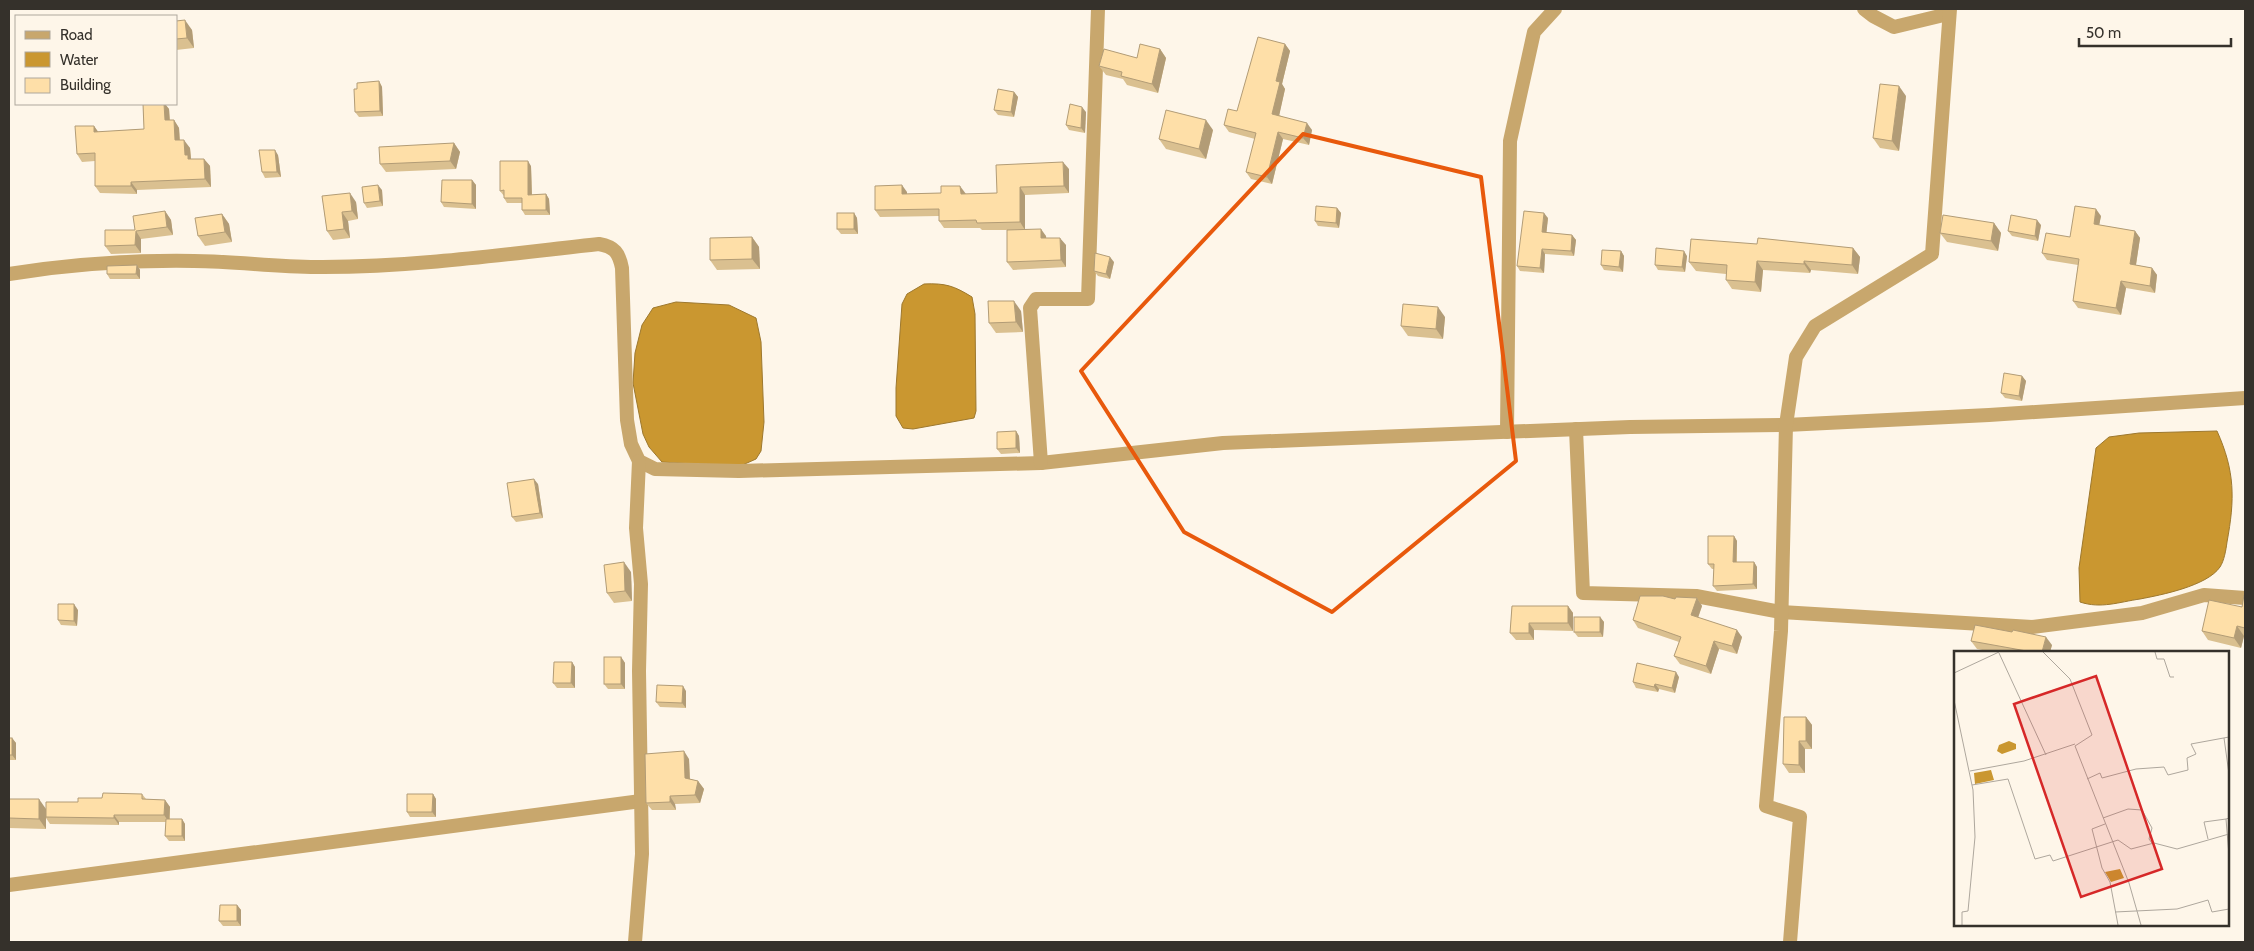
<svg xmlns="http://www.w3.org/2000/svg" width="2254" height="951" font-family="Cabin,sans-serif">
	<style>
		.water { fill: #ca9730; stroke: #9d782e }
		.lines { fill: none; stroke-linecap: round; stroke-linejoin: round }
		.minor { stroke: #c8a76d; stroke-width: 14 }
		.wall { fill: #dac090 }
		.shaded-wall { fill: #b29c76 }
		.building { fill: #fedfa8; stroke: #b29c76 }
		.marked { fill: none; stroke: #e8590c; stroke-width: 4; stroke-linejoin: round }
		.inset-road { fill: none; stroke: #aea79d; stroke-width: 1 }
		.view { fill: #d62828; fill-opacity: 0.15; stroke: #d62828; stroke-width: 2.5 }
		.inset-edge { fill: none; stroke: #35312b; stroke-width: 2.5 }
	</style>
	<rect width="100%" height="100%" fill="#fef6e9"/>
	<g class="water">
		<path d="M 924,284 C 946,283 954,286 972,297 L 975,314 L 976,411 L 974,418 L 913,429 L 903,428 L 896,416 L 896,388 L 902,304 L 907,294 Z"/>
		<path d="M 676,302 L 729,305 L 756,318 L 761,342 L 764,422 L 761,451 L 756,459 L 738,467 L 662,462 L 649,447 L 643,434 L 633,383 L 635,353 L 642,325 L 653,308 Z"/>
		<path d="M 2217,431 C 2235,471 2235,499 2227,542 C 2226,550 2224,561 2220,567 C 2207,586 2161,595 2140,599 C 2119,602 2101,609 2080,602 L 2079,568 L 2096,448 L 2109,437 L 2139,433 Z"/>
	</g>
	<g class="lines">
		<g class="minor">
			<path d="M 1864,9 L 1873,16 L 1894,27 L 1948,14"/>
			<path d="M 9,274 C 71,264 131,260 194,261 C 237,261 280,268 323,267 C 415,267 508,254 599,244 C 615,247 619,253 622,268 L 627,420 L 631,444 L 639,461 L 655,469 L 739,471 L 1041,463 L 1223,443 L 1630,427 L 1786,425 L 1989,415 L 2245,398"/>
			<path d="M 1576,429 L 1583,593 L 1696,596 L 1781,612 L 2032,627 L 2142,613 L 2204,595 L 2245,598"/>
			<path d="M 1507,432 L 1510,141 L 1534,32 L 1555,9"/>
			<path d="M 1041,463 L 1030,308 L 1036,299 L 1088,299 L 1098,9"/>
			<path d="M 9,885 L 641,801"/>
			<path d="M 635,942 L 642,854 L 639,671 L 641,584 L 636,528 L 639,461"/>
			<path d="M 1790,942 L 1800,817 L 1766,806 L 1781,631 L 1786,425 L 1796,357 L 1815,326 L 1932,254 L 1950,9"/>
		</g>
	</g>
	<g class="wall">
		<path d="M 176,21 L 192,30 L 194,48 L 176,50 Z"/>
		<path d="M 1285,44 L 1290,51 L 1282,84 L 1285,89 L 1279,115 L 1312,130 L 1309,145 L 1283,139 L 1272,184 L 1251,179 L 1246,172 L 1255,139 L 1229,132 L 1224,125 L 1237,111 Z"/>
		<path d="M 1160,49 L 1166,58 L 1158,93 L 1127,85 L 1123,79 L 1106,75 L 1099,66 L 1137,58 Z"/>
		<path d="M 379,81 L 382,87 L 383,116 L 359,117 L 355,112 L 357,89 Z"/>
		<path d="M 1014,92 L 1018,97 L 1014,117 L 998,115 L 994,110 Z"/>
		<path d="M 1906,96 L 1899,151 L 1880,148 L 1873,138 Z"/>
		<path d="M 143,104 L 165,104 L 169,109 L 170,120 L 174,120 L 179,128 L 180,140 L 190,148 L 191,159 L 204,159 L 210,166 L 211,187 L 137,190 L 137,194 L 100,193 L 95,186 L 95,161 L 82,162 L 77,154 L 94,126 L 98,132 L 144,129 Z"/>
		<path d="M 1086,112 L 1085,133 L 1069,130 L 1066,125 Z"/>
		<path d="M 1213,130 L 1206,159 L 1166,149 L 1159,139 Z"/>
		<path d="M 454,143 L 460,152 L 456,169 L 386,172 L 380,164 Z"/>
		<path d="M 278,155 L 281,177 L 265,178 L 262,172 Z"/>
		<path d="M 531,166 L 532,195 L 546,194 L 549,199 L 550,215 L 525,215 L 522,210 L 522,203 L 507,203 L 504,198 L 504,196 L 500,191 Z"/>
		<path d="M 1069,169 L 1069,193 L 1025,195 L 1025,229 L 1046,236 L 1046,238 L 1066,245 L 1066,267 L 1013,270 L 1007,262 L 1007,230 L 982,230 L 980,228 L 944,228 L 939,221 L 939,216 L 880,217 L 875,210 L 907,192 L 907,194 L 941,193 L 966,194 L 997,193 Z"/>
		<path d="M 472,180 L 476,185 L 476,209 L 444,207 L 441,202 Z"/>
		<path d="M 382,190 L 383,206 L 367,208 L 364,203 Z"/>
		<path d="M 322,196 L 356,202 L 358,219 L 348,221 L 350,238 L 333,240 L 327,231 Z"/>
		<path d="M 1337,208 L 1341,213 L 1339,228 L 1318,226 L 1315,221 Z"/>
		<path d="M 165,211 L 171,220 L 173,235 L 141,239 L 141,253 L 111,254 L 105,246 L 135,230 Z"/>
		<path d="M 854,213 L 857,218 L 858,234 L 841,234 L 837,229 Z"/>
		<path d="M 222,214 L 229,224 L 232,242 L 205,246 L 198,236 Z"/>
		<path d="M 2101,216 L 2099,225 L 2135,231 L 2140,238 L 2136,265 L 2152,268 L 2157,275 L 2155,293 L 2126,288 L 2121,315 L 2078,308 L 2073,301 L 2078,265 L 2047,260 L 2042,253 L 2070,237 Z"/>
		<path d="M 1548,218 L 1546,233 L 1572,235 L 1576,240 L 1574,256 L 1545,254 L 1544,273 L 1520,271 L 1517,266 Z"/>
		<path d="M 1994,223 L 2001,233 L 1998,251 L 1947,242 L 1940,233 Z"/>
		<path d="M 2041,225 L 2038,241 L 2012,236 L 2008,231 Z"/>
		<path d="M 752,237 L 759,247 L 760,269 L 717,270 L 710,260 Z"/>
		<path d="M 1757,244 L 1853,248 L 1860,257 L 1858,274 L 1811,270 L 1810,273 L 1763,270 L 1761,292 L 1732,289 L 1726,280 L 1726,274 L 1696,271 L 1689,262 Z"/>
		<path d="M 1621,251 L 1624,256 L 1623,272 L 1604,270 L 1601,265 Z"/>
		<path d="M 1687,256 L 1685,272 L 1658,270 L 1655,265 Z"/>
		<path d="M 1114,262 L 1110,279 L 1098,276 L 1094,271 Z"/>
		<path d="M 137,265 L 140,270 L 140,279 L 110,279 L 107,274 Z"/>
		<path d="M 1021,311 L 1023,332 L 996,333 L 989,323 Z"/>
		<path d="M 1445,317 L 1443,339 L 1408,336 L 1401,326 Z"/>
		<path d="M 2022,376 L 2026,381 L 2022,401 L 2005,398 L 2001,393 Z"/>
		<path d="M 1016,431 L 1019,436 L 1020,453 L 1001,454 L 997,449 Z"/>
		<path d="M 538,484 L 543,518 L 516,522 L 512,517 Z"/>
		<path d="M 1734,536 L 1737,541 L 1737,562 L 1754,562 L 1757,567 L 1757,589 L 1717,591 L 1713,586 L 1714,569 L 1712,569 L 1708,564 Z"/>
		<path d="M 631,572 L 632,601 L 614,603 L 607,593 Z"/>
		<path d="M 2245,596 L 2245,636 L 2244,636 L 2241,648 L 2208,640 L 2202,631 L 2242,607 Z"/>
		<path d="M 1697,598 L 1702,606 L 1698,618 L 1742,637 L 1737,654 L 1719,649 L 1711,674 L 1680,664 L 1674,656 L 1679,642 L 1638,628 L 1633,620 L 1675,599 Z"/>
		<path d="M 1512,606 L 1568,606 L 1573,613 L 1573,631 L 1534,630 L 1534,640 L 1516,640 L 1510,633 Z"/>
		<path d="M 78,610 L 77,626 L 61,625 L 58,620 Z"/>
		<path d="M 1600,617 L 1604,622 L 1603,637 L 1578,637 L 1574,632 Z"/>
		<path d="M 1971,641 L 2052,645 L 2050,652 L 1993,652 L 1977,649 Z"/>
		<path d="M 621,657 L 625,663 L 625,689 L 608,689 L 604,684 Z"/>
		<path d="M 572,662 L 575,667 L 575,688 L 557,688 L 553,683 Z"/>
		<path d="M 1679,677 L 1675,693 L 1659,689 L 1658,692 L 1636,688 L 1633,682 Z"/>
		<path d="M 686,691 L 686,708 L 660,707 L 656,702 Z"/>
		<path d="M 1806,717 L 1812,725 L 1812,749 L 1805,749 L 1805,773 L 1789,773 L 1783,764 Z"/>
		<path d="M 9,738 L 12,738 L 16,743 L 16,760 L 9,760 Z"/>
		<path d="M 689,759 L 690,779 L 698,781 L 704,789 L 700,803 L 675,804 L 676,810 L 652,810 L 646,803 Z"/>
		<path d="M 142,794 L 146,799 L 165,800 L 170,807 L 170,819 L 182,819 L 185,824 L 185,841 L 169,841 L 165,836 L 166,822 L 119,822 L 119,825 L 50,824 L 46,818 L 46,829 L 9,828 L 9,799 L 46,809 L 78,802 Z"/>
		<path d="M 433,794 L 436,799 L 436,817 L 410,817 L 407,812 Z"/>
		<path d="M 237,905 L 241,910 L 241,926 L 223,926 L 219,921 Z"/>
	</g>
	<g class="shaded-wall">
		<path d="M 185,20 L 192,30 L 194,48 L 187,38 Z"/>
		<path d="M 1285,44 L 1290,51 L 1282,84 L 1285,89 L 1278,121 L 1272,114 L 1276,81 Z"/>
		<path d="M 1160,49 L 1166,58 L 1158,93 L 1152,84 Z"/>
		<path d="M 379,81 L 382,87 L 383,116 L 380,111 Z"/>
		<path d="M 1899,86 L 1906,96 L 1899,151 L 1892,141 Z"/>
		<path d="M 1014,92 L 1018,97 L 1014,117 L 1011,112 Z"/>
		<path d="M 164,104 L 165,104 L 169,109 L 170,128 L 165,120 Z"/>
		<path d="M 1082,107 L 1086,112 L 1085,133 L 1081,128 Z"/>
		<path d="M 174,120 L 179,128 L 180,148 L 175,140 Z"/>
		<path d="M 1206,120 L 1213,130 L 1206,159 L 1199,149 Z"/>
		<path d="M 1307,123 L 1312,130 L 1309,145 L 1303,138 Z"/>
		<path d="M 94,126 L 99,133 L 94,132 Z"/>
		<path d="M 1278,132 L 1283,139 L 1272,184 L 1267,177 Z"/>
		<path d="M 184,140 L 190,148 L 191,159 L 193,167 L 185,155 Z"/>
		<path d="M 454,143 L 460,152 L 456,169 L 450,161 Z"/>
		<path d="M 275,150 L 278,155 L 281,177 L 277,172 Z"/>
		<path d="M 204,159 L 210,166 L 211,187 L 205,179 Z"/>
		<path d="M 528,161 L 531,166 L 532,200 L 528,195 Z"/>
		<path d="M 1063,162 L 1069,169 L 1069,193 L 1064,186 Z"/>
		<path d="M 472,180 L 476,185 L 476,209 L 472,204 Z"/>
		<path d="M 131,182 L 137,190 L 137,194 L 131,186 Z"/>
		<path d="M 378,185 L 382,190 L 383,206 L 380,201 Z"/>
		<path d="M 902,185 L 907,192 L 907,201 L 902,194 Z"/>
		<path d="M 960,186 L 966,194 L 966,202 L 961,194 Z"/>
		<path d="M 1020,187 L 1025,195 L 1025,230 L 1020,222 Z"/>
		<path d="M 350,193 L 356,202 L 358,219 L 352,211 Z"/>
		<path d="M 546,194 L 549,199 L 550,215 L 546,210 Z"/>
		<path d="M 1337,208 L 1341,213 L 1339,228 L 1336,223 Z"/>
		<path d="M 2096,209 L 2101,216 L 2098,231 L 2094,224 Z"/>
		<path d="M 165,211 L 171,220 L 173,235 L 167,227 Z"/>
		<path d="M 342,212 L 348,221 L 350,238 L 344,229 Z"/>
		<path d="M 854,213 L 857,218 L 858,234 L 854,229 Z"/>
		<path d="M 1544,213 L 1548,218 L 1546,237 L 1542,232 Z"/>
		<path d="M 222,214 L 229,224 L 232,242 L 225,232 Z"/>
		<path d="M 2037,220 L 2041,225 L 2038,241 L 2035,236 Z"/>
		<path d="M 1994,223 L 2001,233 L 1998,251 L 1991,241 Z"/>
		<path d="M 1041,229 L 1046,236 L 1047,246 L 1041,238 Z"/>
		<path d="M 136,231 L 141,239 L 141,253 L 135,245 Z"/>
		<path d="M 2135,231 L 2140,238 L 2135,271 L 2130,264 Z"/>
		<path d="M 1572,235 L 1576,240 L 1574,256 L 1571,251 Z"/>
		<path d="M 752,237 L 759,247 L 760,269 L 752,259 Z"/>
		<path d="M 1060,238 L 1066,245 L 1066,267 L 1061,260 Z"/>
		<path d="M 1853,248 L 1860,257 L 1858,274 L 1852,265 Z"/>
		<path d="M 1542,249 L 1545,254 L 1544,273 L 1540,268 Z"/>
		<path d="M 1621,251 L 1624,256 L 1623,272 L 1619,267 Z"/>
		<path d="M 1684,251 L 1687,256 L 1685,272 L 1682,267 Z"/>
		<path d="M 1110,257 L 1114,262 L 1110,279 L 1106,274 Z"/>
		<path d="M 1757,261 L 1763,270 L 1761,292 L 1755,282 Z"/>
		<path d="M 1804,261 L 1811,270 L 1810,273 L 1804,264 Z"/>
		<path d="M 137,265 L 140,270 L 140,279 L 136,274 Z"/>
		<path d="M 2152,268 L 2157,275 L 2155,293 L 2150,286 Z"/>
		<path d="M 2121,281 L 2126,288 L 2121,315 L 2116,308 Z"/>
		<path d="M 1014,301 L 1021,311 L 1023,332 L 1016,322 Z"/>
		<path d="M 1438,307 L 1445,317 L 1443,339 L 1436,329 Z"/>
		<path d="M 2022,376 L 2026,381 L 2022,401 L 2019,396 Z"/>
		<path d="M 1016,431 L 1019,436 L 1020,453 L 1016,448 Z"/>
		<path d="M 534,479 L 538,484 L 543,518 L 540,513 Z"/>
		<path d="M 1734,536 L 1737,541 L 1736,567 L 1733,562 Z"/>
		<path d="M 624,562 L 631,572 L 632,601 L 625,591 Z"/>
		<path d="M 1754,562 L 1757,567 L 1757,589 L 1753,584 Z"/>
		<path d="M 1697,598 L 1702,606 L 1696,623 L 1691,615 Z"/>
		<path d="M 74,604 L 78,610 L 77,626 L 74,621 Z"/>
		<path d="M 1568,606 L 1573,613 L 1573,631 L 1568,623 Z"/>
		<path d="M 1600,617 L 1604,622 L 1603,637 L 1600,632 Z"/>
		<path d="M 1529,623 L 1534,630 L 1534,640 L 1529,633 Z"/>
		<path d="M 2237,626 L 2244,636 L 2241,648 L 2234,638 Z"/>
		<path d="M 1737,630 L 1742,637 L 1737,654 L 1732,646 Z"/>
		<path d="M 2046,637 L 2052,645 L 2050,652 L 2042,652 Z"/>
		<path d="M 1714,641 L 1719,649 L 1711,674 L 1706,666 Z"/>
		<path d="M 621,657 L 625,663 L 625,689 L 621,684 Z"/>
		<path d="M 572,662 L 575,667 L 575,688 L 571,683 Z"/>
		<path d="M 1676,672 L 1679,677 L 1675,693 L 1672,688 Z"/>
		<path d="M 1655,684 L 1659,689 L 1658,692 L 1654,687 Z"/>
		<path d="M 683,686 L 686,691 L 686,708 L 682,703 Z"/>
		<path d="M 1806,717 L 1812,725 L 1812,749 L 1806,741 Z"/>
		<path d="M 12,738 L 16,743 L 16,760 L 12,755 Z"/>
		<path d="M 1799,741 L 1805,749 L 1805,773 L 1799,765 Z"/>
		<path d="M 684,751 L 689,759 L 690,785 L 685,778 Z"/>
		<path d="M 698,781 L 704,789 L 700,803 L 695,795 Z"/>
		<path d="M 433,794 L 436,799 L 436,817 L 432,812 Z"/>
		<path d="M 670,796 L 675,804 L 676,810 L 670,802 Z"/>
		<path d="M 39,799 L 46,809 L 46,829 L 39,819 Z"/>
		<path d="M 165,800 L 170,807 L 169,822 L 164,815 Z"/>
		<path d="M 114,815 L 119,822 L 119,825 L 114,818 Z"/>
		<path d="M 182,819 L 185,824 L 185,841 L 182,836 Z"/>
		<path d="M 237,905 L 241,910 L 241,926 L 237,921 Z"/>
	</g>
	<g class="building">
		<path d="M 185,20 L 187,38 L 176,39 L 176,21 Z"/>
		<path d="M 1258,37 L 1285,44 L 1276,81 L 1280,82 L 1272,114 L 1307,123 L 1303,138 L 1278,132 L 1267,177 L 1246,172 L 1256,133 L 1224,125 L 1228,109 L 1237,111 Z"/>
		<path d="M 1140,44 L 1160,49 L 1152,84 L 1121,76 L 1122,72 L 1099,66 L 1104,49 L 1137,58 Z"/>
		<path d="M 379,81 L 380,111 L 355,112 L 354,89 L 357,89 L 357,83 Z"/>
		<path d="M 1880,84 L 1899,86 L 1892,141 L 1873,138 Z"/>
		<path d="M 998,89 L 1014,92 L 1011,112 L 994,110 Z"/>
		<path d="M 143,104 L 164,104 L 165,120 L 174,120 L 175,140 L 184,140 L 185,155 L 188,155 L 188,159 L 204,159 L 205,179 L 131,182 L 131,186 L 95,186 L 95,153 L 77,154 L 75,126 L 94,126 L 94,132 L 144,129 Z"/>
		<path d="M 1070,104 L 1082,107 L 1081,128 L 1066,125 Z"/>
		<path d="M 1166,110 L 1206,120 L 1199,149 L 1159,139 Z"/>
		<path d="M 454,143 L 450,161 L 380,164 L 379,147 Z"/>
		<path d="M 259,150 L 275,150 L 277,172 L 262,172 Z"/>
		<path d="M 500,161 L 528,161 L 528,195 L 546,194 L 546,210 L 522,210 L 522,198 L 504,198 L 504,190 L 500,191 Z"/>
		<path d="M 1063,162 L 1064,186 L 1020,187 L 1020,222 L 977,223 L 976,220 L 939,221 L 939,209 L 875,210 L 875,186 L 902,185 L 902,194 L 941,193 L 941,186 L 960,186 L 961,194 L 997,193 L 996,165 Z"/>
		<path d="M 442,180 L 472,180 L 472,204 L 441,202 Z"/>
		<path d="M 378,185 L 380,201 L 364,203 L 362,187 Z"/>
		<path d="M 350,193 L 352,211 L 342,212 L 344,229 L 327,231 L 322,196 Z"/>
		<path d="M 1316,206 L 1337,208 L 1336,223 L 1315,221 Z"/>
		<path d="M 2075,206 L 2096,209 L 2094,224 L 2135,231 L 2130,264 L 2152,268 L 2150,286 L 2121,281 L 2116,308 L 2073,301 L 2079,259 L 2042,253 L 2046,233 L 2070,237 Z"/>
		<path d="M 165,211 L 167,227 L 136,231 L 135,245 L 105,246 L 105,230 L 135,230 L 133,216 Z"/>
		<path d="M 1524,211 L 1544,213 L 1542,232 L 1572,235 L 1571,251 L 1542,249 L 1540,268 L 1517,266 Z"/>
		<rect x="837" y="213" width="17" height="16"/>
		<path d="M 222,214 L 225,232 L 198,236 L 195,218 Z"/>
		<path d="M 1943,215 L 1994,223 L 1991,241 L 1940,233 Z"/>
		<path d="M 2011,215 L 2037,220 L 2035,236 L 2008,231 Z"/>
		<path d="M 1041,229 L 1041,238 L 1060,238 L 1061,260 L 1007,262 L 1007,230 Z"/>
		<path d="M 752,237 L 752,259 L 710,260 L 710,238 Z"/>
		<path d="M 1758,238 L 1853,248 L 1852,265 L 1804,261 L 1804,264 L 1757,261 L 1755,282 L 1726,280 L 1727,265 L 1689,262 L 1691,239 L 1757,244 Z"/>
		<path d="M 1656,248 L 1684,251 L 1682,267 L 1655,265 Z"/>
		<path d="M 1602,250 L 1621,251 L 1619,267 L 1601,265 Z"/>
		<path d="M 1095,253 L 1110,257 L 1106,274 L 1094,271 Z"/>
		<path d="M 137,265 L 136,274 L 107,274 L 107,266 Z"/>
		<path d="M 988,301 L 1014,301 L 1016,322 L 989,323 Z"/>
		<path d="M 1403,304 L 1438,307 L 1436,329 L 1401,326 Z"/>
		<path d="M 2004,373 L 2022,376 L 2019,396 L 2001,393 Z"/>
		<path d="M 1016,431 L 1016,448 L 997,449 L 997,432 Z"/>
		<path d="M 534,479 L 540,513 L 512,517 L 507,483 Z"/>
		<path d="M 1708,536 L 1734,536 L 1733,562 L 1754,562 L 1753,584 L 1713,586 L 1714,564 L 1708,564 Z"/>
		<path d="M 624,562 L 625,591 L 607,593 L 604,565 Z"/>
		<path d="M 2244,595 L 2245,596 L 2245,628 L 2237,626 L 2234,638 L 2202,631 L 2209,600 L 2242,607 Z"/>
		<path d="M 1640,596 L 1663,596 L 1675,599 L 1676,597 L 1697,598 L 1691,615 L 1737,630 L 1732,646 L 1714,641 L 1706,666 L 1674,656 L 1681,637 L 1633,620 Z"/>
		<path d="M 58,604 L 74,604 L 74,621 L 58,620 Z"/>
		<path d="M 1512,606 L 1568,606 L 1568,623 L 1529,623 L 1529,633 L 1510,633 Z"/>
		<rect x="1574" y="617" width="26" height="15"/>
		<path d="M 1975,625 L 2012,632 L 2013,630 L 2046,637 L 2042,652 L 2032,652 L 1971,641 Z"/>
		<rect x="604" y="657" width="17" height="27"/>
		<path d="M 554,662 L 572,662 L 571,683 L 553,683 Z"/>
		<path d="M 1637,663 L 1676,672 L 1672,688 L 1655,684 L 1654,687 L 1633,682 Z"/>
		<path d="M 657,685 L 683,686 L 682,703 L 656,702 Z"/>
		<path d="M 1784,717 L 1806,717 L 1806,741 L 1799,741 L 1799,765 L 1783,764 Z"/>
		<rect x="9" y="738" width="3" height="17"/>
		<path d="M 684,751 L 685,778 L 698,781 L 695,795 L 670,796 L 670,802 L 646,803 L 645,754 Z"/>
		<path d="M 103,793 L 142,794 L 142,799 L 165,800 L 164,815 L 114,815 L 114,818 L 46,817 L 46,802 L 78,802 L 78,798 L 102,798 Z"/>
		<path d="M 407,794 L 433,794 L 432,812 L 407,812 Z"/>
		<path d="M 9,799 L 39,799 L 39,819 L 9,818 Z"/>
		<path d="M 166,819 L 182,819 L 182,836 L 165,836 Z"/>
		<path d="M 220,905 L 237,905 L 237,921 L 219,921 Z"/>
	</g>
	<path class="marked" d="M 1303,134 L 1481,177 L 1516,461 L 1332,612 L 1184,532 L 1081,371 Z"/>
	<g transform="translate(1954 651)">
		<rect width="275" height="275" fill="#fef6e9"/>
		<path d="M 55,90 L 62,93 L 62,98 L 48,103 L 43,100 L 45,94 ZM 37,119 L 40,129 L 21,133 L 20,122 ZM 166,218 L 170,227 L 157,231 L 151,221 Z" fill="#ca9730"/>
		<path class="inset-road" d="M 89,1 L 116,28 L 138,84 L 121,95 L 175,232 L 187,274M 201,1 L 203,8 L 210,8 L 216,26 L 220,26M 45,2 L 92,104M 0,22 L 45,1M 0,49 L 19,139 L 21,186 L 14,260 L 8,261 L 8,274M 270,87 L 275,123M 16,120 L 70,110 L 121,93M 133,128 L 146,122 L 148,127 L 182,118 L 210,116 L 214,124 L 234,119 L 233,107 L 242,103 L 237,93 L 275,86M 18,134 L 54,128 L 81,208 L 96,204 L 99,210 L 164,189 L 177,198 L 200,192 L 223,198 L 275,183M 149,167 L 174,158 L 188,159 L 198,177 L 195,188 L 198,192M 275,167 L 272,168 L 275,204M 151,173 L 138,178 L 148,217 L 156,231 L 164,274M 254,188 L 250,171 L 272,168M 161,261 L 223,258 L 254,249 L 258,261 L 275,258"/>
		<path class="view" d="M 142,25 L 208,218 L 127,246 L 60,53 Z"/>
		<rect width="275" height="275" class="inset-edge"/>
	</g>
	<rect width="2254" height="951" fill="none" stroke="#35312b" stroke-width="20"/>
	<rect x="15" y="15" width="162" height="90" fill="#fef6e9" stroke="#aea79d"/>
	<rect x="25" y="31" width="25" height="8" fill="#c8a76d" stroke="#aea79d"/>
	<text x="60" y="40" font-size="15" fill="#35312b">Road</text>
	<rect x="25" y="52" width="25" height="15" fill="#ca9730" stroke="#aea79d"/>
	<text x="60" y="65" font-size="15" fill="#35312b">Water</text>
	<rect x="25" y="78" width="25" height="15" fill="#fedfa8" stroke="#aea79d"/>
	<text x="60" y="90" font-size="15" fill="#35312b">Building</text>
	<path d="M2079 38v8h152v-8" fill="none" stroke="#35312b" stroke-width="2.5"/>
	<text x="2086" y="38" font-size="15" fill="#35312b" stroke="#fef6e9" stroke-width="4" paint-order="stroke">50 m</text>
</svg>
